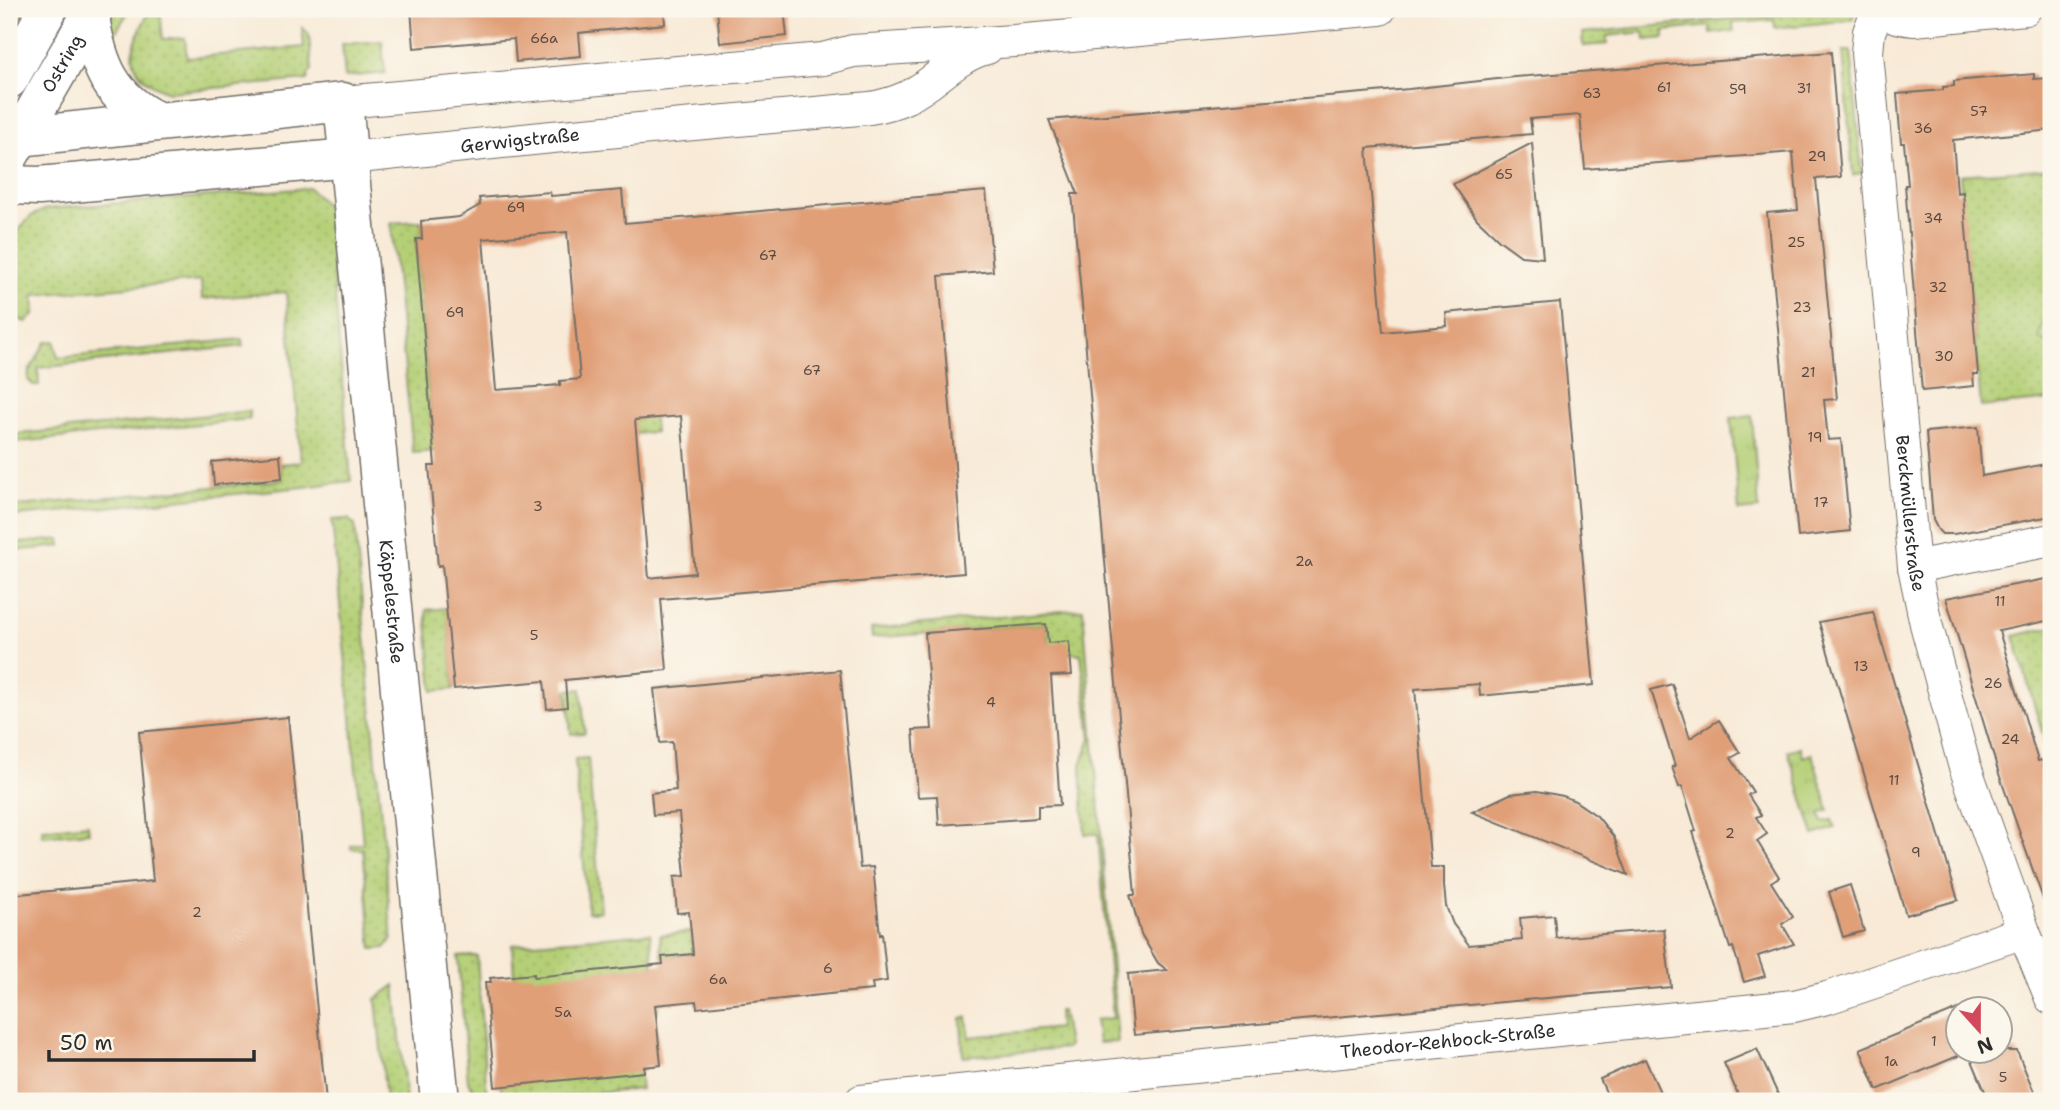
<svg xmlns="http://www.w3.org/2000/svg" width="2060" height="1110" font-family="'Shantell Sans',sans-serif">
	<style>
		.grass { fill: url(#grass-dots); stroke: #707d50; stroke-width: 2 }
		.park { fill: url(#park-tufts); stroke: #707d50; stroke-width: 2 }
		.building { fill: #e09f77; fill-rule: evenodd }
		.lines { fill: none; stroke-linecap: round; stroke-linejoin: round }
		.minor-casing { stroke: #736e67; stroke-width: 34 }
		.tertiary-casing { stroke: #736e67; stroke-width: 41 }
		.primary-casing { stroke: #736e67; stroke-width: 41 }
		.minor { stroke: #fff; stroke-width: 32 }
		.tertiary { stroke: #fff; stroke-width: 38 }
		.primary { stroke: #fff; stroke-width: 38 }
		.labels { text-anchor: middle; stroke-width: 7; stroke-linejoin: round; paint-order: stroke }
		.number-label { font-size: 14px; fill: #58483e }
		.street-label { font-size: 18px; fill: #2b2b2b; stroke: #fbf7ec }
	</style>
	<defs>
		<pattern id="grass-dots" width="8" height="8" patternUnits="userSpaceOnUse" patternTransform="scale(1.75)"><rect width="8" height="8" fill="#b4cf76"/><path d="M2 2h.1M6 6h.1" fill="none" stroke="#9bb266" stroke-width="1.8" stroke-linecap="round"/></pattern>
		<pattern id="park-tufts" width="24" height="20" patternUnits="userSpaceOnUse" patternTransform="scale(1.75)"><rect width="24" height="20" fill="#b4cf76"/><path d="M3 7l-1-3M5 7V3M7 7l1-3M15 17l-1-3M17 17v-4M19 17l1-3" fill="none" stroke="#9bb266"/></pattern>
	</defs>
	<rect width="100%" height="100%" fill="#fbf7ec"/>
	<filter id="ink" filterUnits="userSpaceOnUse"><feTurbulence type="fractalNoise" baseFrequency=".0143" numOctaves="2"/><feDisplacementMap in="SourceGraphic" scale="14" xChannelSelector="R" yChannelSelector="G"/><feConvolveMatrix kernelMatrix="1 2 1 2 8 2 1 2 1" color-interpolation-filters="sRGB"/></filter>
	<filter id="wash" filterUnits="userSpaceOnUse"><feTurbulence type="fractalNoise" baseFrequency=".00686" numOctaves="4" result="noise"/><feDisplacementMap in="SourceGraphic" scale="28" xChannelSelector="R" yChannelSelector="G"/><feGaussianBlur stdDeviation="1.57" result="paint"/><feColorMatrix in="noise" values="0 0 0 0 0 0 0 0 0 0 0 0 0 0 0 0 0 1.4 0 .05"/><feComposite in="paint" operator="in"/></filter>
	<g filter="url(#wash)">
		<rect width="100%" height="100%" fill="#f8ead7"/>
		<g class="grass">
			<path d="M 9,9 L 27,9 L 9,41 Z"/>
			<path d="M 112,9 L 130,9 L 109,43 L 109,22 Z"/>
			<path d="M 151,9 L 160,9 L 163,39 L 185,38 L 187,58 L 304,47 L 302,28 L 309,34 L 312,70 L 309,73 L 307,80 L 169,92 C 119,75 130,45 151,9 Z"/>
			<path d="M 1837,9 L 1857,9 L 1852,19 L 1843,21 L 1775,28 L 1774,20 L 1733,23 L 1734,31 L 1711,34 L 1710,26 L 1664,31 L 1664,38 L 1645,40 L 1644,32 L 1607,36 L 1607,44 L 1583,46 L 1582,33 Z"/>
			<path d="M 382,41 L 385,73 L 345,77 L 342,44 Z"/>
			<path d="M 1843,51 L 1851,51 L 1862,173 L 1853,176 Z"/>
			<path d="M 2051,168 L 2051,400 L 1981,407 L 1960,175 Z"/>
			<path d="M 309,188 L 326,205 L 329,224 L 351,481 L 304,487 L 9,517 L 9,507 L 282,480 L 281,464 L 301,462 L 286,292 L 202,299 L 201,281 L 34,295 L 35,313 L 26,322 L 9,316 L 9,247 L 18,231 L 31,216 L 46,209 Z"/>
			<path d="M 421,221 L 422,239 L 416,240 L 433,443 L 641,419 L 639,252 L 655,432 L 413,453 L 391,223 Z"/>
			<path d="M 242,339 L 243,346 L 38,368 L 39,385 L 33,385 L 28,380 L 29,371 L 46,342 L 55,341 L 58,358 Z"/>
			<path d="M 249,411 L 250,419 L 9,443 L 9,435 Z"/>
			<path d="M 348,519 L 355,525 L 392,939 L 385,948 L 372,949 L 363,849 L 351,849 L 351,845 L 363,843 L 332,520 Z"/>
			<path d="M 60,539 L 61,546 L 11,551 L 10,544 Z"/>
			<path d="M 447,608 L 454,689 L 433,691 L 426,610 Z"/>
			<path d="M 1083,609 L 1118,1042 L 1098,1043 L 1095,1020 L 1113,1018 L 1098,834 L 1085,834 L 1081,765 L 1091,738 L 1081,654 L 1070,653 L 1048,643 L 1046,624 L 872,638 L 871,629 Z"/>
			<path d="M 2051,627 L 2051,744 L 2046,745 L 2014,636 Z"/>
			<path d="M 581,689 L 585,733 L 571,734 L 567,690 Z"/>
			<path d="M 588,758 L 601,911 L 588,912 L 575,759 Z"/>
			<path d="M 88,824 L 89,832 L 42,836 L 42,829 Z"/>
			<path d="M 691,932 L 693,954 L 662,957 L 660,935 Z"/>
			<path d="M 650,933 L 658,1010 L 646,1011 L 514,976 L 512,945 Z"/>
			<path d="M 458,956 L 477,956 L 487,1101 L 474,1092 L 468,1081 Z"/>
			<path d="M 395,985 L 406,1101 L 386,1101 L 376,999 Z"/>
			<path d="M 1058,1011 L 1062,1011 L 1068,1046 L 1066,1048 L 964,1057 L 963,1055 L 961,1018 L 967,1017 L 969,1037 L 1059,1028 Z"/>
			<path d="M 638,1067 L 641,1089 L 517,1101 L 506,1101 L 502,1095 L 500,1081 Z"/>
		</g>
		<g class="park">
			<path d="M 2051,290 L 2051,345 L 2039,339 L 2041,327 L 2049,318 L 2049,311 L 2046,303 Z"/>
			<path d="M 1752,416 L 1759,509 L 1739,511 L 1731,418 Z"/>
			<path d="M 1800,747 L 1803,757 L 1812,754 L 1829,810 L 1820,813 L 1823,822 L 1832,820 L 1835,828 L 1814,835 L 1788,751 Z"/>
		</g>
		<g id="blocks">
			<g class="building">
				<path d="M 411,9 L 664,9 L 665,24 L 579,33 L 581,56 L 516,62 L 514,39 L 414,48 Z"/>
				<path d="M 717,9 L 784,9 L 787,36 L 720,43 Z"/>
				<path d="M 1831,52 L 1841,177 L 1816,179 L 1837,399 L 1824,400 L 1828,440 L 1841,439 L 1850,531 L 1798,537 L 1767,213 L 1798,210 L 1793,152 L 1585,169 L 1580,115 L 1530,119 L 1532,134 L 1367,148 L 1383,332 L 1447,326 L 1446,313 L 1560,302 L 1591,653 L 1594,685 L 1480,696 L 1479,684 L 1415,689 L 1431,867 L 1444,867 L 1444,886 L 1446,906 L 1453,924 L 1469,945 L 1522,940 L 1520,918 L 1554,915 L 1556,938 L 1664,929 L 1671,987 L 1134,1035 L 1128,974 L 1167,970 L 1158,963 L 1141,934 L 1130,895 L 1135,895 L 1072,194 L 1078,194 L 1049,120 L 1409,89 L 1515,77 Z"/>
				<path d="M 2034,74 L 2034,79 L 2051,78 L 2051,130 L 1953,140 L 1957,193 L 1963,192 L 1978,374 L 1973,374 L 1974,386 L 1922,391 L 1905,185 L 1908,185 L 1904,143 L 1901,143 L 1897,94 L 1943,90 L 1943,87 L 1954,86 L 1954,81 Z"/>
				<path d="M 1532,143 L 1540,227 L 1543,258 L 1521,256 L 1499,240 L 1477,219 L 1453,184 Z"/>
				<path d="M 622,190 L 625,223 L 986,191 L 993,271 L 939,276 L 964,573 L 661,599 L 667,670 L 565,680 L 567,707 L 547,709 L 544,681 L 454,689 L 442,565 L 438,566 L 429,466 L 435,466 L 416,239 L 422,239 L 421,221 L 459,217 L 480,205 L 479,198 L 550,192 L 551,196 ZM 567,232 L 580,379 L 560,381 L 560,385 L 496,390 L 483,239 ZM 681,416 L 695,573 L 649,578 L 635,420 Z"/>
				<path d="M 1978,427 L 1982,476 L 2051,463 L 2051,516 L 1954,534 L 1942,534 L 1938,530 L 1933,520 L 1926,432 Z"/>
				<path d="M 280,455 L 282,478 L 214,485 L 212,462 Z"/>
				<path d="M 2051,578 L 2051,620 L 1999,631 L 2038,761 L 2042,760 L 2051,787 L 2051,913 L 2048,913 L 1999,774 L 1946,598 Z"/>
				<path d="M 1873,612 L 1958,900 L 1906,915 L 1819,622 Z"/>
				<path d="M 1046,624 L 1048,643 L 1069,641 L 1072,675 L 1051,676 L 1060,805 L 1038,806 L 1038,818 L 939,825 L 937,796 L 918,797 L 913,730 L 932,729 L 925,633 Z"/>
				<path d="M 840,670 L 860,868 L 873,867 L 880,935 L 882,934 L 887,981 L 872,983 L 873,990 L 839,993 L 697,1008 L 696,1001 L 655,1005 L 661,1065 L 644,1067 L 644,1072 L 495,1087 L 485,982 L 491,982 L 490,978 L 534,974 L 534,977 L 663,964 L 662,957 L 693,954 L 689,912 L 677,913 L 674,877 L 685,876 L 679,813 L 653,815 L 651,793 L 676,790 L 672,742 L 660,743 L 654,689 Z"/>
				<path d="M 1672,684 L 1690,738 L 1719,720 L 1740,753 L 1731,758 L 1753,792 L 1748,795 L 1761,815 L 1756,817 L 1767,834 L 1757,841 L 1779,877 L 1771,882 L 1793,917 L 1782,924 L 1794,944 L 1758,956 L 1765,976 L 1744,982 L 1733,947 L 1730,948 L 1693,832 L 1696,831 L 1682,786 L 1679,787 L 1672,767 L 1675,766 L 1651,690 Z"/>
				<path d="M 288,717 L 326,1101 L 9,1101 L 9,895 L 153,881 L 139,732 Z"/>
				<path d="M 1537,791 L 1563,796 L 1575,801 L 1597,816 L 1614,837 L 1628,875 L 1472,812 L 1510,794 Z"/>
				<path d="M 1850,885 L 1864,931 L 1843,937 L 1829,892 Z"/>
				<path d="M 1958,1009 L 1958,1056 L 1877,1090 L 1860,1049 Z"/>
				<path d="M 1757,1049 L 1781,1101 L 1741,1101 L 1724,1063 Z"/>
				<path d="M 1968,1051 L 2017,1051 L 2038,1101 L 1989,1101 Z"/>
				<path d="M 1645,1059 L 1664,1101 L 1610,1101 L 1600,1079 Z"/>
			</g>
		</g>
	</g>
	<g filter="url(#ink)">
		<use href="#blocks" fill-opacity="0" stroke="#736e67" stroke-width="2"/>
		<g class="lines">
			<defs>
				<g id="minor">
					<path id="s1" d="M 1878,9 L 1869,32 L 1867,53 L 1914,567 L 1926,624 L 1964,764 L 2024,932 L 2051,998"/>
					<path d="M 1878,9 C 1890,16 1900,19 1914,20 L 2025,9"/>
					<path d="M 343,102 L 823,59 L 853,51 L 1014,41 L 1380,9"/>
					<path id="s2" d="M 349,158 L 552,137 L 870,108 C 883,106 896,102 907,97 C 936,83 955,56 987,48"/>
					<path d="M 1914,567 L 2051,540"/>
					<path id="s3" d="M 861,1101 L 1794,1006 L 1827,998 L 2024,932"/>
				</g>
				<g id="tertiary">
					<path d="M 90,16 C 97,64 111,99 157,121"/>
					<path id="s4" d="M 19,137 L 343,102 L 440,1101"/>
					<path d="M 9,185 L 39,186 L 349,158"/>
				</g>
				<g id="primary">
					<path d="M 9,79 L 48,9"/>
					<path id="s5" d="M 9,156 L 94,9"/>
				</g>
			</defs>
			<use href="#minor" class="minor-casing"/>
			<use href="#tertiary" class="tertiary-casing"/>
			<use href="#primary" class="primary-casing"/>
			<use href="#minor" class="minor"/>
			<use href="#tertiary" class="tertiary"/>
			<use href="#primary" class="primary"/>
		</g>
	</g>
	<g class="labels">
		<g class="number-label">
			<text x="544" y="43">66a</text>
			<text x="1664" y="92">61</text>
			<text x="1804" y="93">31</text>
			<text x="1738" y="94">59</text>
			<text x="1592" y="98">63</text>
			<text x="1979" y="116">57</text>
			<text x="1923" y="133">36</text>
			<text x="1817" y="161">29</text>
			<text x="1504" y="179">65</text>
			<text x="516" y="212">69</text>
			<text x="1933" y="223">34</text>
			<text x="1796" y="247">25</text>
			<text x="768" y="260">67</text>
			<text x="1938" y="292">32</text>
			<text x="1802" y="312">23</text>
			<text x="455" y="317">69</text>
			<text x="1944" y="361">30</text>
			<text x="812" y="375">67</text>
			<text x="1808" y="377">21</text>
			<text x="1815" y="442">19</text>
			<text x="1821" y="507">17</text>
			<text x="538" y="511">3</text>
			<text x="1304" y="566">2a</text>
			<text x="2000" y="606">11</text>
			<text x="534" y="640">5</text>
			<text x="1861" y="671">13</text>
			<text x="1993" y="688">26</text>
			<text x="991" y="707">4</text>
			<text x="2010" y="744">24</text>
			<text x="1894" y="785">11</text>
			<text x="1730" y="838">2</text>
			<text x="1916" y="857">9</text>
			<text x="197" y="917">2</text>
			<text x="828" y="973">6</text>
			<text x="718" y="984">6a</text>
			<text x="563" y="1017">5a</text>
			<text x="1934" y="1046">1</text>
			<text x="1891" y="1066">1a</text>
			<text x="2003" y="1082">5</text>
		</g>
		<g class="street-label">
			<text dy="6" stroke="none"><textPath href="#s5" startOffset="107">Ostring</textPath></text>
			<text dy="6" stroke="none"><textPath href="#s2" startOffset="172">Gerwigstraße</textPath></text>
			<text dy="6" stroke="none"><textPath href="#s1" startOffset="508">Berckmüllerstraße</textPath></text>
			<text dy="6" stroke="none"><textPath href="#s4" startOffset="828">Käppelestraße</textPath></text>
			<text dy="6" stroke="none"><textPath href="#s3" startOffset="590">Theodor-Rehbock-Straße</textPath></text>
		</g>
	</g>
	<rect width="2060" height="1110" fill="none" stroke="#fbf7ec" stroke-width="35"/>
	<g transform="translate(1979 1030) rotate(159)"><circle r="33" fill="#fbf7ec" stroke="#a8a59f" stroke-width="2"/>
	<path d="M0-5L12 26L0 18L-12 26Z" fill="#d1495b"/>
	<text y="-10" font-size="19" font-weight="bold" text-anchor="middle" fill="#2b2b2b">N</text>
	</g>
	<path d="M49 1050v10h205v-10" fill="none" stroke="#2b2b2b" stroke-width="3.5"/>
	<text x="60" y="1050" font-size="21" fill="#2b2b2b" stroke="#fbf7ec" stroke-width="5" paint-order="stroke">50 m</text>
</svg>
